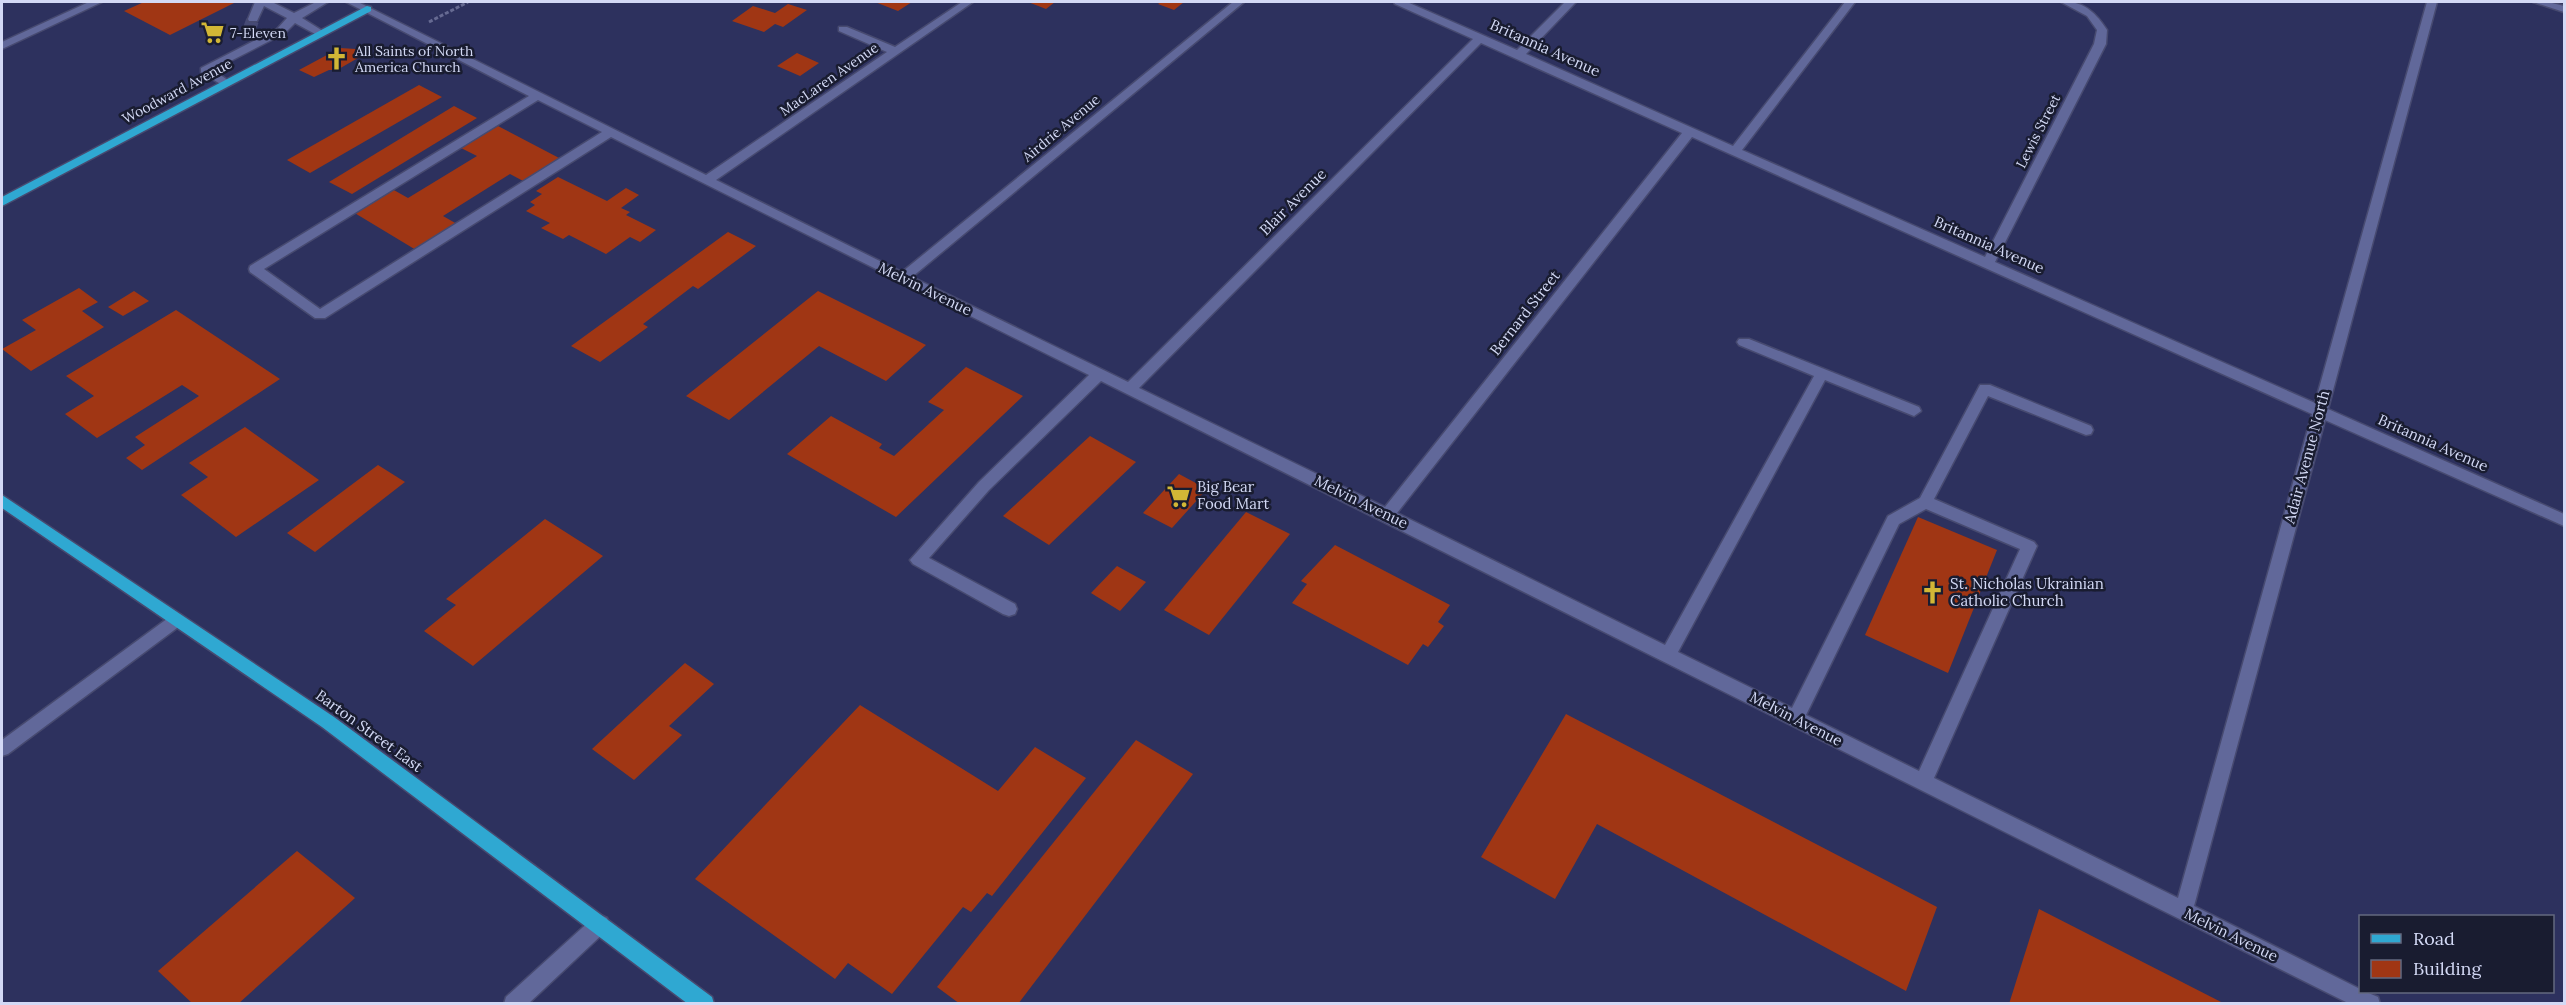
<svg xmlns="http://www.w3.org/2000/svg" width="2566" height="1005" font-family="Lora,serif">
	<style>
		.building { fill: #a03614 }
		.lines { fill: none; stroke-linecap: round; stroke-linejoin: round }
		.minor-tunnel { stroke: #464a75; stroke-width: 13; stroke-dasharray: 13 6; stroke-linecap: butt }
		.minor-casing { stroke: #474a70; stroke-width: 3 }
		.major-casing { stroke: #474a70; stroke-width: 3 }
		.path { stroke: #666a92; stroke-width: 3; stroke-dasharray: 4 2; stroke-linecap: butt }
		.minor { fill: #61689a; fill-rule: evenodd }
		.major { fill: #2fa8d2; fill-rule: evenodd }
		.labels { text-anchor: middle; stroke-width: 5; stroke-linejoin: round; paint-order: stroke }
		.far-poi-label { font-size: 14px; fill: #d3d9f5; stroke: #191c30; text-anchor: start }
		.far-street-label { font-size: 14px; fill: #d3d9f5; stroke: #191c30 }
		.street-label { font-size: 15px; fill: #d3d9f5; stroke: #191c30 }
		.poi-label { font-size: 15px; fill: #d3d9f5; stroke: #191c30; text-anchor: start }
	</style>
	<rect width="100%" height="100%" fill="#2d315e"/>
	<g class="building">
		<path d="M 144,2 L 236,2 L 170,35 L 124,11 Z"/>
		<path d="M 875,2 L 912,2 L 898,11 Z"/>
		<path d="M 1028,2 L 1055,2 L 1046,9 Z"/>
		<path d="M 1161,2 L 1184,2 L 1174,10 L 1158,4 Z"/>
		<path d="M 788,4 L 807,10 L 783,27 L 775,24 L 764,32 L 732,21 L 753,6 L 775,13 Z"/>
		<path d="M 340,48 L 372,50 L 337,70 L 329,70 L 314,77 L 299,70 Z"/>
		<path d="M 797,53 L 819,63 L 800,76 L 777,66 Z"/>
		<path d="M 419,85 L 442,97 L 310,173 L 287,160 Z"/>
		<path d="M 454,106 L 477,118 L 352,194 L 329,182 Z"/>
		<path d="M 498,126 L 561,159 L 525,182 L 510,174 L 443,216 L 457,224 L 416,250 L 353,212 L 392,189 L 408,198 L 477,156 L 461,148 Z"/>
		<path d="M 558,177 L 607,201 L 626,188 L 639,195 L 621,208 L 630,212 L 626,215 L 656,230 L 640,242 L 630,237 L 606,254 L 569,235 L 563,239 L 541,228 L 550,223 L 526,211 L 535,205 L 530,202 L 542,194 L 536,191 Z"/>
		<path d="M 728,232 L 756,246 L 698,289 L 693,286 L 643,324 L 648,327 L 600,362 L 571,346 Z"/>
		<path d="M 79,288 L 98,302 L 82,311 L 104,327 L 31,371 L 2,349 L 36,330 L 22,320 Z"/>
		<path d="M 134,291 L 149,301 L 123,316 L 108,307 Z"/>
		<path d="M 818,291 L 926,345 L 886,381 L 819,346 L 729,420 L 686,396 Z"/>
		<path d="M 176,310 L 280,379 L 142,470 L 126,458 L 145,445 L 135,437 L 199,396 L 182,385 L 97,438 L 65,414 L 94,396 L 66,376 Z"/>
		<path d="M 966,367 L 1023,396 L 896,517 L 787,454 L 831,416 L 882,444 L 879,448 L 894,456 L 944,410 L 928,402 Z"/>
		<path d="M 245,427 L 319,480 L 236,537 L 181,495 L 208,477 L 189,463 Z"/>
		<path d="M 1090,436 L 1136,462 L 1049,545 L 1003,516 Z"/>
		<path d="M 378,465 L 405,482 L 315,552 L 287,533 Z"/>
		<path d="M 1179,474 L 1207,489 L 1172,528 L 1143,513 Z"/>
		<path d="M 1246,512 L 1290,534 L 1209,635 L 1164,610 Z"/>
		<path d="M 1918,517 L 1997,550 L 1948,673 L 1865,635 Z"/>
		<path d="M 545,519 L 603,556 L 473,666 L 424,631 L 456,605 L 446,599 Z"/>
		<path d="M 1335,545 L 1450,605 L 1438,622 L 1444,626 L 1428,647 L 1423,644 L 1408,665 L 1292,603 L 1307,584 L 1301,581 Z"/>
		<path d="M 1117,566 L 1146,582 L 1120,611 L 1091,593 Z"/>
		<path d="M 685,663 L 714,684 L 669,726 L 682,735 L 634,780 L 592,749 Z"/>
		<path d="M 860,705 L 998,791 L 1035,747 L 1086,778 L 992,896 L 987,893 L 971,912 L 963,907 L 892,994 L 848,963 L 835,979 L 695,879 Z"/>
		<path d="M 1566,714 L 1937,907 L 1906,991 L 1597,824 L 1555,899 L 1481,857 Z"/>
		<path d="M 1136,740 L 1193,774 L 1018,1004 L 960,1004 L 937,987 Z"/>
		<path d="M 297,851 L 355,898 L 238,1004 L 193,1004 L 158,971 Z"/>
		<path d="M 2039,909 L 2225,1004 L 2009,1004 Z"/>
	</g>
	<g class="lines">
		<path class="minor-tunnel" d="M 248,33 L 253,19"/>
		<defs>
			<g id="minor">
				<path d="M 89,2 L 102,2 L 2,49 L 2,42 Z"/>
				<path d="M 255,2 L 272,2 L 294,13 L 316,2 L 328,2 L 302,18 L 326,33 L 321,36 L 317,35 L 295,23 L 285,33 L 213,70 L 232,83 L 230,85 L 222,85 L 201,72 L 201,68 L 277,29 L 287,18 L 264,6 L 257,21 L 249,21 L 248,19 Z"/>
				<path d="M 346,2 L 358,2 L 706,175 L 887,52 L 839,31 L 839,27 L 847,27 L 895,47 L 962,2 L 973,2 L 716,180 L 902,272 L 1233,2 L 1244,2 L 912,277 L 1128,382 L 1473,39 L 1395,4 L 1394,2 L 1407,2 L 1517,50 L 1565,2 L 1576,2 L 1526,54 L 1733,146 L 1845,2 L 1855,2 L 1742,150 L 1985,257 L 2094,44 L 2097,30 L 2087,16 L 2061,2 C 2083,0 2096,13 2107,30 L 2106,44 L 1995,262 L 2315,403 L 2427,2 L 2437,2 L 2328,409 L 2564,514 L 2564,526 L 2325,420 L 2194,906 L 2360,989 L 2360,992 L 2366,992 L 2378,997 L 2380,1004 L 2350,1004 L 1101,381 L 989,490 L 929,558 L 1015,604 L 1017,609 L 1015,614 L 1009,616 L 1003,614 L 913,564 L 910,560 L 979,482 L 1089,375 L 611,137 L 325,318 L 315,318 L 250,272 L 249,269 L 250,266 L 529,96 ZM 1481,43 L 1682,133 L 1385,507 L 1139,388 ZM 538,100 L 602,132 L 320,309 L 264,269 ZM 1692,137 L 2312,414 L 2178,898 L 1934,778 L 2037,546 L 2034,542 L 1934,499 L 1988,396 L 2086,435 L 2091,434 L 2093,430 L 2091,426 L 1990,385 L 1980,385 L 1920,498 L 1888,516 L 1792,708 L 1678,652 L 1825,380 L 1914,416 L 1921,411 L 1919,407 L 1749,339 L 1739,339 L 1737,342 L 1739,345 L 1814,376 L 1665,645 L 1397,513 ZM 1926,509 L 2020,549 L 1919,771 L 1806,715 L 1899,524 Z"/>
				<path d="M 2533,2 L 2548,2 L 2564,6 L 2564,12 Z"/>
				<path d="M 175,613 L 181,615 L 183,620 L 181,625 L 8,754 L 2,756 L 2,740 Z"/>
				<path d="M 600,915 L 607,918 L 609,924 L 607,930 L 528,1004 L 504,1004 L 506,997 L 593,918 Z"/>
			</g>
			<g id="major">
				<path d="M 367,6 L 371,7 L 371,11 L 2,206 L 2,197 Z"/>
				<path d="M 2,495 L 334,717 L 712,997 L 714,1004 L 688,1004 L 322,727 L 2,508 Z"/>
			</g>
		</defs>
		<use href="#minor" class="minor-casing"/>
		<use href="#major" class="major-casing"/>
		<path class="path" d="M 429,22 L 468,2"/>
		<use href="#minor" class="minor"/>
		<use href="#major" class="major"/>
	</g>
	<defs>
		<symbol id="supermarket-bare" viewBox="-9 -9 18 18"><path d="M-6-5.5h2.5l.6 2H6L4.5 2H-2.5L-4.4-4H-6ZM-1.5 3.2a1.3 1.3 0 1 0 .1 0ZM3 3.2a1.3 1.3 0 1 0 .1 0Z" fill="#d2b736" stroke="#191c30" stroke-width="2.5" paint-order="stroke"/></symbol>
		<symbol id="church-bare" viewBox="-9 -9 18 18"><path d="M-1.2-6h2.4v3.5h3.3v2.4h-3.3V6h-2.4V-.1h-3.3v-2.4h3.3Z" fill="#d2b736" stroke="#191c30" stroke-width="2.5" paint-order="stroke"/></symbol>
	</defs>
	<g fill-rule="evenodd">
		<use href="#supermarket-bare" x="196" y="16" width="33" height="33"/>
		<use href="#church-bare" x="320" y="42" width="33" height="33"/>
		<use href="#supermarket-bare" x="1162" y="480" width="33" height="33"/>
		<use href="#church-bare" x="1916" y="576" width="33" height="33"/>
	</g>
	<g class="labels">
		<g class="far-poi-label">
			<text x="230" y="38">7-Eleven</text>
			<text x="355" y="56">All Saints of North<tspan x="355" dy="16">America Church</tspan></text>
		</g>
		<g class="far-street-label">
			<text transform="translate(829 79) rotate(-35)" y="5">MacLaren Avenue</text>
			<text transform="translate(177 91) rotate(-28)" y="5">Woodward Avenue</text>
			<text transform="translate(1061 128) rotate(-40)" y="5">Airdrie Avenue</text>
			<text transform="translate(2038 131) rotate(-63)" y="5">Lewis Street</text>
		</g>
		<g class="street-label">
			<text transform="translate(1545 48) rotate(24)" y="5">Britannia Avenue</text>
			<text transform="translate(1293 202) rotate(-45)" y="5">Blair Avenue</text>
			<text transform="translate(1989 245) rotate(24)" y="5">Britannia Avenue</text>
			<text transform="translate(925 289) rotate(26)" y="5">Melvin Avenue</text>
			<text transform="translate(1525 313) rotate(-52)" y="5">Bernard Street</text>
			<text transform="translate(2433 443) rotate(24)" y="5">Britannia Avenue</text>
			<text transform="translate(2307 457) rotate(-75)" y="5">Adair Avenue North</text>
			<text transform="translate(1361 502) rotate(26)" y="5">Melvin Avenue</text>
			<text transform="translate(1796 719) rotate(27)" y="5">Melvin Avenue</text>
			<text transform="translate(369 731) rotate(36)" y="5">Barton Street East</text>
			<text transform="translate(2231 935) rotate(26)" y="5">Melvin Avenue</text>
		</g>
		<g class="poi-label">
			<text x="1197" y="492">Big Bear<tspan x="1197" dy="17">Food Mart</tspan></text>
			<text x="1950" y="589">St. Nicholas Ukrainian<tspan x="1950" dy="17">Catholic Church</tspan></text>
		</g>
	</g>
	<rect width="2566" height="1005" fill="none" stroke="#d3d9f5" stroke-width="6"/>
	<rect x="2359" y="915" width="195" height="78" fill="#191c30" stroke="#63687f" stroke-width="1.5"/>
	<rect x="2371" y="934" width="30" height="9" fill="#2fa8d2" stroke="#63687f" stroke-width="1.5"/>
	<text x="2413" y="945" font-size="18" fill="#d3d9f5">Road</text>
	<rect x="2371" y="960" width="30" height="18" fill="#a03614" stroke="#63687f" stroke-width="1.5"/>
	<text x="2413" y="975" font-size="18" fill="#d3d9f5">Building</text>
</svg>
